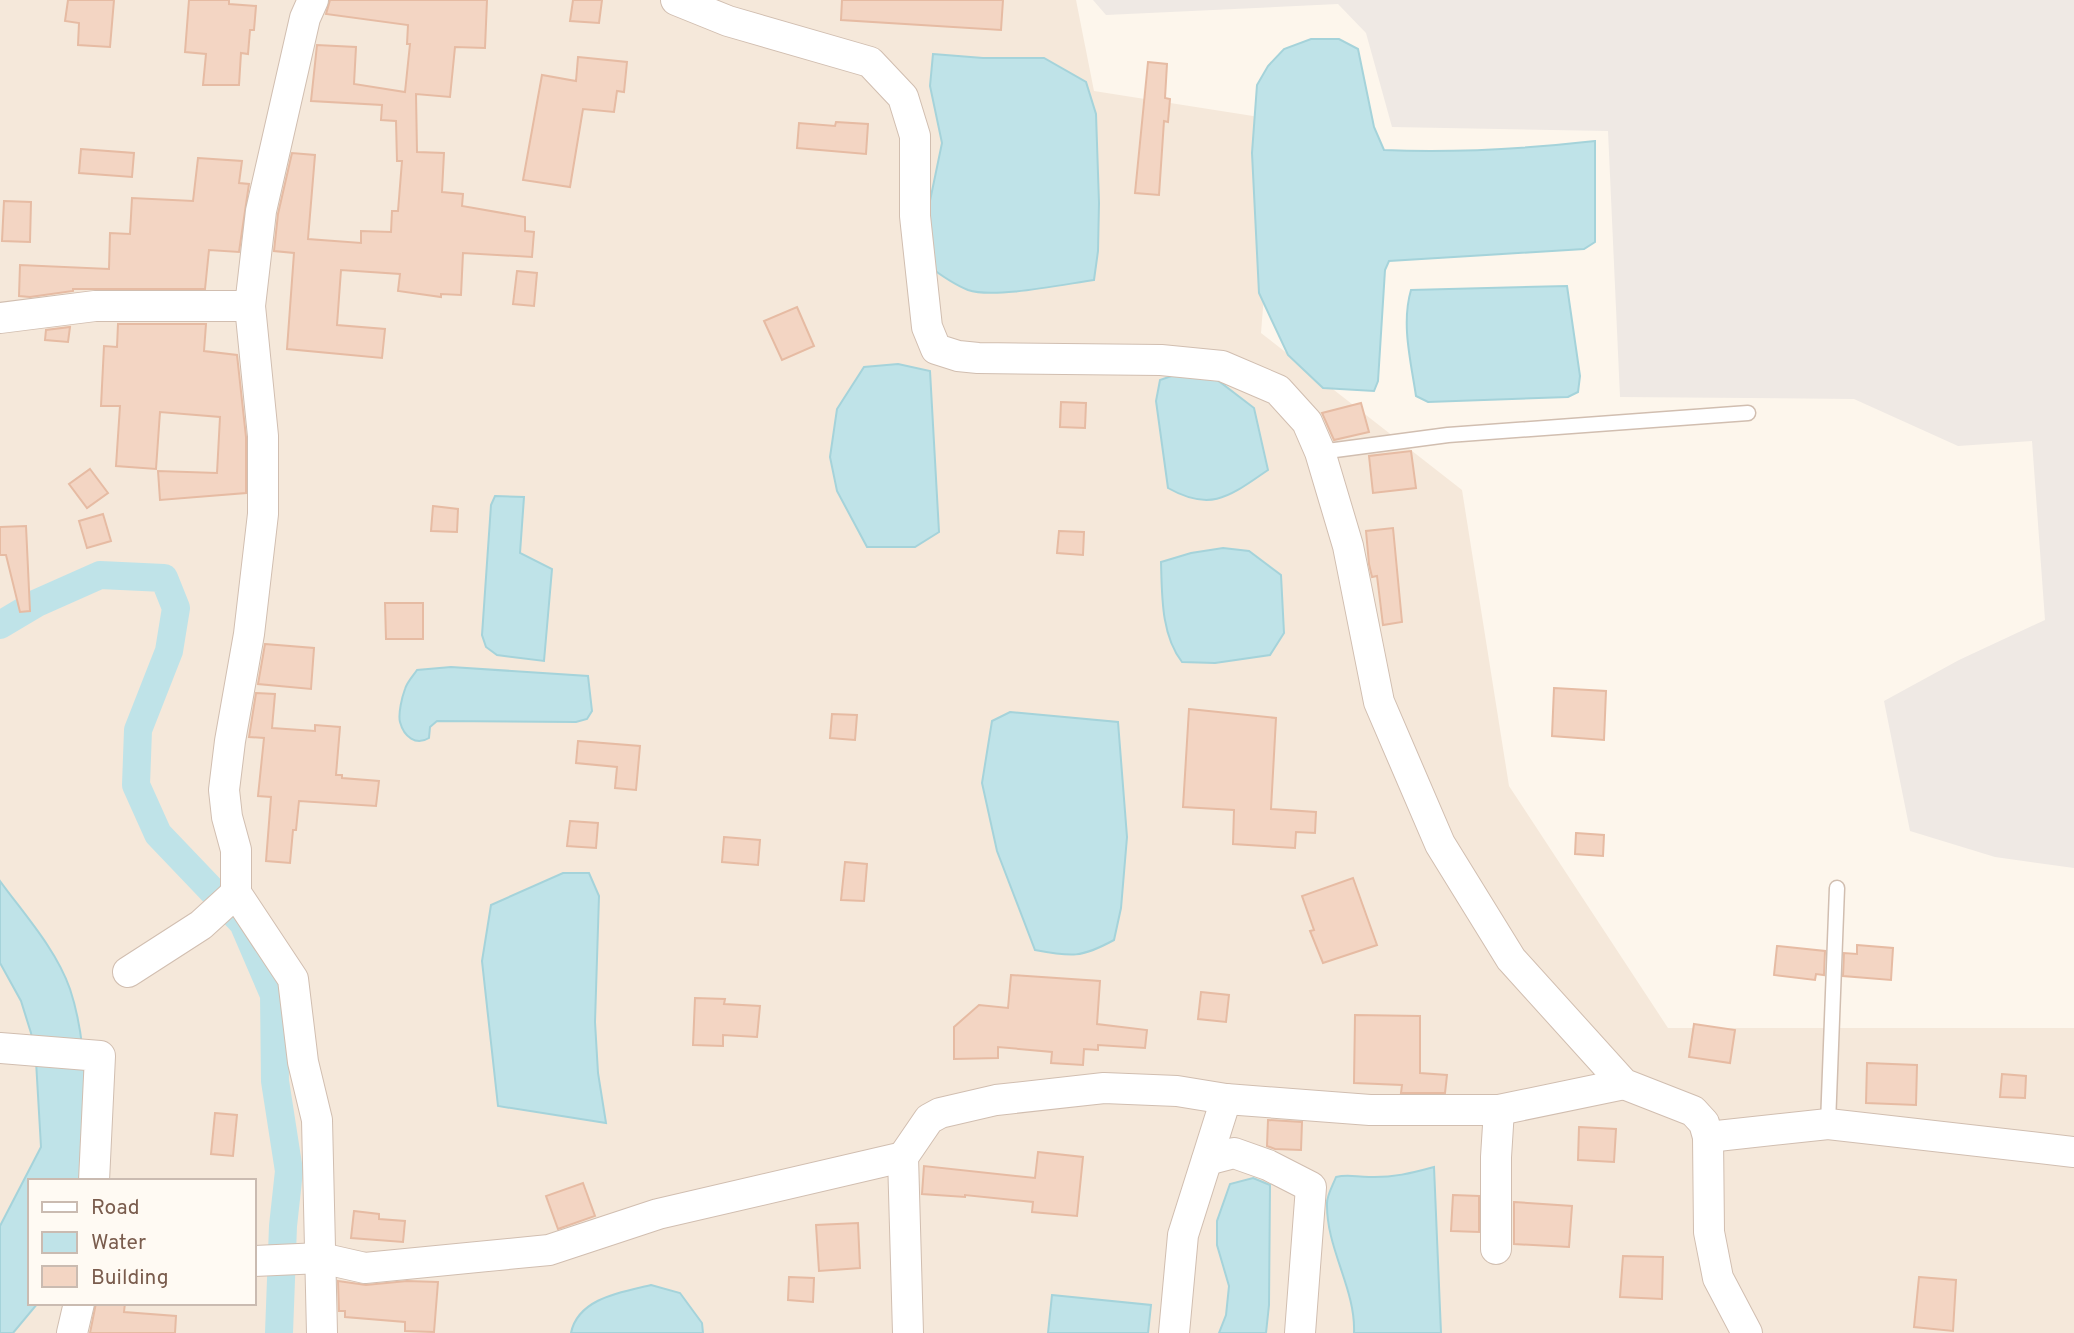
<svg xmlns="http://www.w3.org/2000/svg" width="2074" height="1333" font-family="Overpass,sans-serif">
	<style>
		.residential { fill: #f5e8da; fill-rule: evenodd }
		.industrial { fill: #efe9e4 }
		.water { fill: #bfe3e8; stroke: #a5d3da; stroke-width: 2 }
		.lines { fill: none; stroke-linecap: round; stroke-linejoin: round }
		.canal { stroke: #bfe3e8; stroke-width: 28 }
		.building { fill: #f3d5c3; stroke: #e6bba3; stroke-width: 2 }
		.service-casing { stroke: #d1beb0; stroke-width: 17 }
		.minor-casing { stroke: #d1beb0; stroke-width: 32 }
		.service { stroke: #fff; stroke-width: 14 }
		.minor { stroke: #fff; stroke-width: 30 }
	</style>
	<rect width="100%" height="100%" fill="#fdf6ec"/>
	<path class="residential" d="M 0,0 L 1076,0 L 1094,91 L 1278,120 L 1261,333 L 1462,490 L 1509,786 L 1668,1028 L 2074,1028 L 2074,1333 L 0,1333 ZM 30,1181 L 254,1181 L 254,1303 L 30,1303 Z"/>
	<path class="industrial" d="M 1093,0 L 2074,0 L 2074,868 L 1995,857 L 1910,831 L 1884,701 L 1959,660 L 2045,620 L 2032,441 L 1958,446 L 1854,399 L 1620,397 L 1608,131 L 1392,127 L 1366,33 L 1338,4 L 1106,15 Z"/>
	<g class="water">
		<path d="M 1311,39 L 1339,39 L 1358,49 L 1374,127 L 1384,150 C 1455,153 1524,149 1595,141 L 1595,242 L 1584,249 L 1389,261 L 1385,270 L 1378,381 L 1374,391 L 1323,388 L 1288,355 L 1259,293 L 1252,153 L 1257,85 L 1268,66 L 1284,49 Z"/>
		<path d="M 933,54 L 983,58 L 1044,58 L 1086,82 L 1096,114 L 1099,203 L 1098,251 L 1094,280 C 1065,284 994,299 968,290 C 953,284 939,274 926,264 L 926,220 L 942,143 L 930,86 Z"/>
		<path d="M 1567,286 L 1580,376 L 1578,392 L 1568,397 L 1428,402 L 1416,396 C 1411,362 1401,324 1411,290 Z"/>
		<path d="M 898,364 L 930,371 L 939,532 L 915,547 L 867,547 L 837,491 L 830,457 L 837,409 L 864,367 Z"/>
		<path d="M 1183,372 L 1216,379 L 1254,408 L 1268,470 C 1231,495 1212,513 1168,488 L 1156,401 L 1160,380 Z"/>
		<path d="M 495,496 L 524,497 L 520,553 L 552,569 L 544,661 L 497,655 L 486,647 L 482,635 L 491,505 Z"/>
		<path d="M 1223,548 L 1249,551 L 1281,575 L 1284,633 L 1270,655 L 1215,663 L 1182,662 C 1161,635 1162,595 1161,562 L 1191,553 Z"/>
		<path d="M 451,667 L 588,676 L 592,711 L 587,719 L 576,722 L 437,721 L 430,727 L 429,738 C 416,746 404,737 400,722 C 398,714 402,697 405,689 C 407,682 413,676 417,670 Z"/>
		<path d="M 1010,712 L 1118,722 L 1127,837 L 1121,908 L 1114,940 C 1081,958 1072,957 1035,950 L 997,851 L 982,783 L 992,721 Z"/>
		<path d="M 563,873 L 589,873 L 599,896 L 595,1022 L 598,1073 L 606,1123 L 498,1106 L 482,961 L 491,905 Z"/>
		<path d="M 0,881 C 24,914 56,949 70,989 C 88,1043 89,1125 79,1181 L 30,1181 L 30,1303 L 38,1303 L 13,1333 L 0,1333 L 0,1226 L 41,1147 L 36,1061 L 31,1033 L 21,1001 L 0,963 Z"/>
		<path d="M 1434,1167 L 1441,1333 L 1354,1333 C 1356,1289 1326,1249 1327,1203 C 1327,1195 1333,1185 1336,1177 C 1348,1174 1356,1177 1369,1177 C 1392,1178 1412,1173 1434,1167 Z"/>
		<path d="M 1253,1178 L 1270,1185 L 1269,1305 L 1266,1333 L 1219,1333 L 1226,1315 L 1229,1286 L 1217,1245 L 1217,1221 L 1230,1184 Z"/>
		<path d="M 651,1285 L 680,1293 L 702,1323 L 703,1333 L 571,1333 C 578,1298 622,1292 651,1285 Z"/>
		<path d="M 1052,1295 L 1151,1305 L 1148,1333 L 1048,1333 Z"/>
	</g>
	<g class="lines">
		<path class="canal" d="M 0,625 L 37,603 L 100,575 L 164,578 L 176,608 L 169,651 L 138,730 L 136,785 L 158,834 L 243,923 L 274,995 L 275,1081 L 289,1171 L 283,1226 L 279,1333"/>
	</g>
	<g class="building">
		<path d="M 68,0 L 114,0 L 110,47 L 78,45 L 79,23 L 65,21 Z"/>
		<path d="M 189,0 L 229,0 L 229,4 L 256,6 L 254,30 L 250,30 L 248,54 L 241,53 L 239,85 L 203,85 L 206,54 L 185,52 Z"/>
		<path d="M 330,0 L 487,0 L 485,48 L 455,47 L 450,97 L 416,94 L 417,152 L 444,153 L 442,192 L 463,194 L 462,206 L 525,217 L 525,231 L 534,232 L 532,257 L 463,253 L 461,295 L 441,294 L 441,297 L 398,291 L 400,274 L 341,270 L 337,325 L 385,329 L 382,358 L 287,349 L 294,253 L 274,251 L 278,214 L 292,153 L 315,155 L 308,239 L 361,243 L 361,231 L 391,232 L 392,211 L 398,211 L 402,161 L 397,161 L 396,121 L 381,120 L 382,105 L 311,101 L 317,45 L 356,47 L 354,84 L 405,92 L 410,44 L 407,44 L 408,25 L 326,14 Z"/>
		<path d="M 573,0 L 602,0 L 599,23 L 570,21 Z"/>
		<path d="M 842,0 L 1003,0 L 1001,30 L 841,20 Z"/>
		<path d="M 578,57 L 627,62 L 624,92 L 617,91 L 614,112 L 583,109 L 570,187 L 523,180 L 542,75 L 576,81 Z"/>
		<path d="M 1148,62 L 1167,64 L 1165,98 L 1170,99 L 1168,122 L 1164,121 L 1159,195 L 1135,193 Z"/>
		<path d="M 836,122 L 868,124 L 866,154 L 797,148 L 799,123 L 835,126 Z"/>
		<path d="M 81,149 L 134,153 L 132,177 L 79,173 Z"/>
		<path d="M 198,158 L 242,161 L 239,183 L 249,184 L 239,252 L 209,250 L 205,289 L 73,289 L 73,291 L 30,297 L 19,296 L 20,265 L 109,269 L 110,233 L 130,234 L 132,198 L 193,201 Z"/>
		<path d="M 4,201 L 31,202 L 30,242 L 2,241 Z"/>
		<path d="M 517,271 L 537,273 L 534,306 L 513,304 Z"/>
		<path d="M 797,307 L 814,346 L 782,360 L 764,321 Z"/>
		<path d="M 118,324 L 206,324 L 204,351 L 237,355 L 246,437 L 246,493 L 160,500 L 158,471 L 217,473 L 220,417 L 160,412 L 156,469 L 116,466 L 120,406 L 101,406 L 104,346 L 117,347 Z"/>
		<path d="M 70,327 L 68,342 L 45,340 L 46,330 Z"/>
		<path d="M 1061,402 L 1086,403 L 1085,428 L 1060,427 Z"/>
		<path d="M 1361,403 L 1369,432 L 1334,440 L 1322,413 Z"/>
		<path d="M 1411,451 L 1416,488 L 1373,493 L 1369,456 Z"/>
		<path d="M 90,469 L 108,493 L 87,508 L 69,484 Z"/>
		<path d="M 433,506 L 458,509 L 457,532 L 431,531 Z"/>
		<path d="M 103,514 L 111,541 L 87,548 L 79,521 Z"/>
		<path d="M 26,526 L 30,611 L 20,612 L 6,555 L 0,555 L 0,527 Z"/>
		<path d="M 1393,528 L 1402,622 L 1383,625 L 1377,576 L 1372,577 L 1369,564 L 1366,531 Z"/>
		<path d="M 1059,531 L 1084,532 L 1083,555 L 1057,553 Z"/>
		<path d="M 385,603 L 423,603 L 423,639 L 386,639 Z"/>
		<path d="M 265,644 L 314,648 L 311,689 L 258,684 Z"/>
		<path d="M 1554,688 L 1606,691 L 1604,740 L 1552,736 Z"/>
		<path d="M 256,693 L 275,694 L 272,728 L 315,731 L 315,725 L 340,727 L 336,775 L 342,775 L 342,778 L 379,781 L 376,806 L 299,801 L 296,830 L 293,830 L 290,863 L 266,861 L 271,797 L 258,796 L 264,738 L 249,737 Z"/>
		<path d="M 1189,709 L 1276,718 L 1271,809 L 1316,812 L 1315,833 L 1296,832 L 1295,848 L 1233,844 L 1234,810 L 1183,807 Z"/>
		<path d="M 832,714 L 857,715 L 855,740 L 830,738 Z"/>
		<path d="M 578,741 L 640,746 L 636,790 L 615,788 L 617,767 L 576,763 Z"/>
		<path d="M 570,821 L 598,823 L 596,848 L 567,846 Z"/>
		<path d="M 1576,833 L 1604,835 L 1603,856 L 1575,854 Z"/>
		<path d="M 724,837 L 760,840 L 758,865 L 722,862 Z"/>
		<path d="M 845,862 L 867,864 L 864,901 L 841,900 Z"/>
		<path d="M 1353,878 L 1377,945 L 1323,963 L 1310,931 L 1314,930 L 1302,896 Z"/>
		<path d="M 1857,945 L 1893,948 L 1891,980 L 1843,976 L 1844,953 L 1857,954 Z"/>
		<path d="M 1777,946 L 1825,951 L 1824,975 L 1816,974 L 1815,980 L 1774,975 Z"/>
		<path d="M 1011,975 L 1100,981 L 1097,1024 L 1147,1030 L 1145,1048 L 1098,1045 L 1098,1050 L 1084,1049 L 1083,1065 L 1051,1063 L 1052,1052 L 998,1047 L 998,1058 L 954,1059 L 954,1027 L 979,1005 L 1008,1008 Z"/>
		<path d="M 1201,992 L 1229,995 L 1226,1022 L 1198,1019 Z"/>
		<path d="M 695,998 L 725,999 L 724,1004 L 760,1006 L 757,1037 L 723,1035 L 723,1046 L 693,1045 Z"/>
		<path d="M 1355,1015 L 1420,1016 L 1420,1073 L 1447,1075 L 1445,1093 L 1401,1093 L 1402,1085 L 1354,1083 Z"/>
		<path d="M 1694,1024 L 1735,1030 L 1730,1063 L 1689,1057 Z"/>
		<path d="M 1867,1063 L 1917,1065 L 1916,1105 L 1866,1103 Z"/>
		<path d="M 2002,1074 L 2026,1076 L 2025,1098 L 2000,1097 Z"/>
		<path d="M 215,1113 L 237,1115 L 233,1156 L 211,1154 Z"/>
		<path d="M 1268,1120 L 1302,1122 L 1301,1150 L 1275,1149 L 1267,1146 Z"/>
		<path d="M 1579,1127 L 1616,1129 L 1614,1162 L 1578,1160 Z"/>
		<path d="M 1038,1152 L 1083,1157 L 1077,1216 L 1032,1212 L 1033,1202 L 965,1195 L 965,1197 L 922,1194 L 924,1166 L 1035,1178 Z"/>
		<path d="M 583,1183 L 595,1216 L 558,1229 L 546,1196 Z"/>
		<path d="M 1453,1195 L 1479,1196 L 1479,1232 L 1451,1231 Z"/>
		<path d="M 1514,1202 L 1572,1206 L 1569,1247 L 1514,1244 Z"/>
		<path d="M 354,1211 L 379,1214 L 379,1219 L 405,1221 L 403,1242 L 351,1238 Z"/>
		<path d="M 858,1223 L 860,1268 L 819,1271 L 816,1225 Z"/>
		<path d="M 1623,1256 L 1663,1257 L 1662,1299 L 1620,1297 Z"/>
		<path d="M 789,1277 L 814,1278 L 813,1302 L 788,1300 Z"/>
		<path d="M 1919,1277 L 1956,1280 L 1953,1331 L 1914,1327 Z"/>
		<path d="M 338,1281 L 366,1285 L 407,1281 L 438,1282 L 434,1332 L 405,1331 L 405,1322 L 345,1317 L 345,1311 L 339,1311 Z"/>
		<path d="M 96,1303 L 125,1303 L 124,1312 L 176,1316 L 175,1333 L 90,1333 Z"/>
	</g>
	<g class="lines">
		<defs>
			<g id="service">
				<path d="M 1320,452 L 1448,435 L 1748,413"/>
				<path d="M 1828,1124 L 1837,888"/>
			</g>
			<g id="minor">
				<path d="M 313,0 L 305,18 L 261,211 L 250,306 L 263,436 L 263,514 L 249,634 L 230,741 L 224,790 L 227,817 L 236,850 L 236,893 L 293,979 L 303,1062 L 317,1120 L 322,1333"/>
				<path d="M 676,0 L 728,21 L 870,62 L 903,97 L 915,136 L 915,216 L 927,327 L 936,349 L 958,356 L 978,358 L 1161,360 L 1222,366 L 1278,390 L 1307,422 L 1320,452 L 1348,546 L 1379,702 L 1440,844 L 1511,959 L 1624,1084 L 1693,1111 L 1704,1123 L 1708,1137 L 1709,1232 L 1718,1278 L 1747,1333"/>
				<path d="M 0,318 L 95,306 L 250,306"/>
				<path d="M 128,972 L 201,925 L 236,893"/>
				<path d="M 0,1048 L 100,1056 L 94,1181"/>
				<path d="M 1708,1137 L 1828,1124 L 2074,1152"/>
				<path d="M 1207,1160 L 1234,1153 L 1268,1165 L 1311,1187 L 1300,1333"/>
				<path d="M 1496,1249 L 1496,1157 L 1499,1110"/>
				<path d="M 254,1261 L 321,1258 L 365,1268 L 549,1250 L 658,1214 L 903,1157"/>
				<path d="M 72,1333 L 79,1303"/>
				<path d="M 908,1333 L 903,1157 L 929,1119 L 940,1113 L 996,1100 L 1104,1088 L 1177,1091 L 1226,1099 L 1370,1110 L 1499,1110 L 1624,1084"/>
				<path d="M 1174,1333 L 1183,1235 L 1226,1099"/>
			</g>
		</defs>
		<use href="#service" class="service-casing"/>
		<use href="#minor" class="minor-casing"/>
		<use href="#service" class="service"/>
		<use href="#minor" class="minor"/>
	</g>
	<rect x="28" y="1179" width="228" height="126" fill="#fffaf3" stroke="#cabbb1" stroke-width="2"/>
	<rect x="42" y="1202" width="35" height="10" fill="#ffffff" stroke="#cabbb1" stroke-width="2"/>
	<text x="91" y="1214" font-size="21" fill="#7a5c4d">Road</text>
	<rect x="42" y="1232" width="35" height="21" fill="#bfe3e8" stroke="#cabbb1" stroke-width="2"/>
	<text x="91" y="1249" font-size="21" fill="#7a5c4d">Water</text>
	<rect x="42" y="1266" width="35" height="21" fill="#f3d5c3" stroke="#cabbb1" stroke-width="2"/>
	<text x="91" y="1284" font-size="21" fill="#7a5c4d">Building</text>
</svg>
